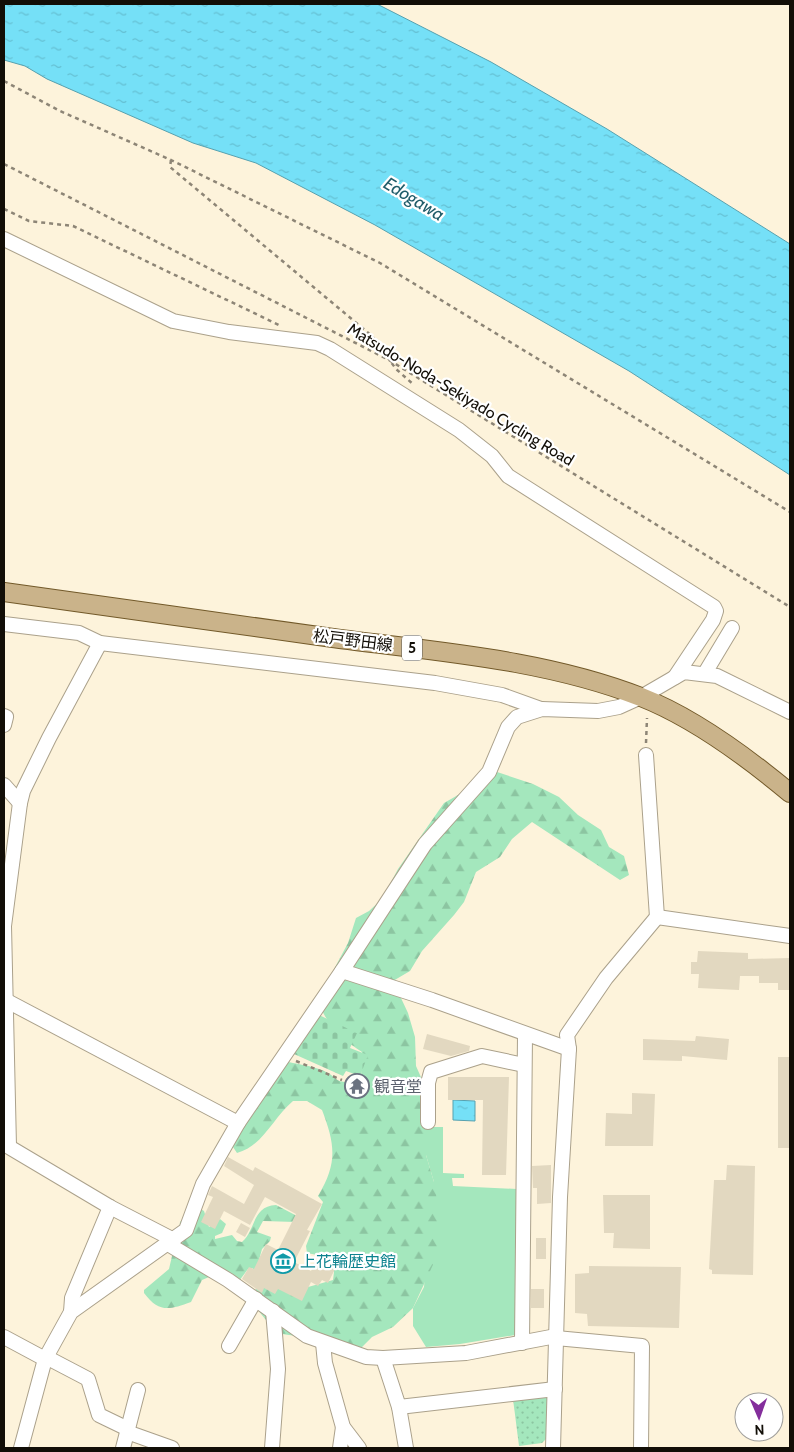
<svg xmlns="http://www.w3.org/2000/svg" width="794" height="1452" font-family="Cabin,'Noto Sans JP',sans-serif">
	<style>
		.green { fill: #a4e7bd }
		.forest { fill: url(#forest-firs) }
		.cemetery { fill: url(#cemetery-stones) }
		.park { fill: url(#park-dots) }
		.water { fill: url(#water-ripples); stroke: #57a1af }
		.building { fill: #e2d8c0 }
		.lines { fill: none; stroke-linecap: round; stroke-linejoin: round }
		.minor-casing { stroke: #aba18b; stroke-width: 16 }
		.major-casing { stroke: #725929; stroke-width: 20 }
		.path { stroke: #8d8576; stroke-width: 2.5; stroke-dasharray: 4 4; stroke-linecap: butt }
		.minor { stroke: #fff; stroke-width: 14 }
		.major { stroke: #cab38a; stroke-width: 18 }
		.labels { text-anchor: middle; stroke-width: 4.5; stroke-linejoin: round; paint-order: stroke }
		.shield { fill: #fff; stroke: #595651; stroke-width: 1 }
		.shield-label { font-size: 15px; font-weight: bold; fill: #120e07 }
		.street-label { font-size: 16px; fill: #120e07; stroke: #fff }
		.worship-label { font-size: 16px; fill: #5b616d; stroke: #fff; text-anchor: start }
		.culture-label { font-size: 16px; fill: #0d838f; stroke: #fff; text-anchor: start }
		.water-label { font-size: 18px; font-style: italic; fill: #215d6a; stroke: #fff }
	</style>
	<defs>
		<pattern id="forest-firs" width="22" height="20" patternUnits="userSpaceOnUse" patternTransform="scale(1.25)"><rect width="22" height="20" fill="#a4e7bd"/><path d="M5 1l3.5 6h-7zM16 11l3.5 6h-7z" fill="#8cc5a1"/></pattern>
		<pattern id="cemetery-stones" width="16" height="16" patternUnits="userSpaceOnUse" patternTransform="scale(1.25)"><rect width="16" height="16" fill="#a4e7bd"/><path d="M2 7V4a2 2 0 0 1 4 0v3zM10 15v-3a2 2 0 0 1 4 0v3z" fill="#8cc5a1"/></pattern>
		<pattern id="park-dots" width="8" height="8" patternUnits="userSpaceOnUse" patternTransform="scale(1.25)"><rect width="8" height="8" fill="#a4e7bd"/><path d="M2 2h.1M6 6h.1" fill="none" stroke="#8cc5a1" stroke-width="1.8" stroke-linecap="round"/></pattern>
		<pattern id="water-ripples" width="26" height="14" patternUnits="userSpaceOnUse" patternTransform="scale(1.25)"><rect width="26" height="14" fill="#75e0f7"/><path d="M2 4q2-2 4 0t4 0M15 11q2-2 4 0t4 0" fill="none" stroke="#64bfd2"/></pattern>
	</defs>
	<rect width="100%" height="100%" fill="#fdf3db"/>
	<path class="green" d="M 425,1127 L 443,1127 L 443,1173 L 464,1174 L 464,1178 L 452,1178 L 453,1186 L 517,1189 L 515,1335 L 460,1344 L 426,1347 L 413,1326 L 413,1308 L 424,1287 L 434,1182 L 426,1155 Z"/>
	<g class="forest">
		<path d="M 488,769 L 533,784 L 559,797 L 578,815 L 601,830 L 609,847 L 624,856 L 629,875 L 620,880 L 532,822 L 512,839 L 500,857 L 476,872 L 464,902 L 454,915 L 422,951 L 410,971 L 393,981 L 408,1013 L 415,1037 L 416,1066 L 424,1084 L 421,1112 L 426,1131 L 426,1155 L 434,1182 L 441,1223 L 437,1256 L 413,1308 L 393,1327 L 372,1337 L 362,1347 L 351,1353 L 318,1339 L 282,1334 L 266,1320 L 253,1304 L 253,1291 L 260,1287 L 301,1289 L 333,1280 L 334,1272 L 327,1257 L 307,1253 L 306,1246 L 323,1202 L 318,1196 C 338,1163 335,1144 322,1110 L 307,1101 L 293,1101 C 272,1119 263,1146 237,1153 L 231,1144 L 284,1061 C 296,1064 308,1065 319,1069 C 342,1077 332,1087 361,1079 L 362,1052 C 343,1040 324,1023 318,999 L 348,943 L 356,918 L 369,911 L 382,899 L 398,869 L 444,803 L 465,791 Z"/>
		<path d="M 276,1205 L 297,1216 L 295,1222 L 263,1221 L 257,1232 L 271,1237 L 270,1241 L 262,1249 L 256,1271 L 252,1268 L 248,1269 L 239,1281 L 209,1277 L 202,1280 L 191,1302 C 169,1310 159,1313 144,1293 L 144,1290 L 169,1269 L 172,1256 L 177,1252 L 180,1222 L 192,1209 L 199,1208 L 204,1211 L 209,1227 L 220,1219 L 226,1224 L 222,1233 L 215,1236 L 215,1239 L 232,1235 L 237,1241 L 242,1242 C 256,1230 252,1206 276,1205 Z"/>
	</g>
	<path class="cemetery" d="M 319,1015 L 357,1033 L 350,1048 L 368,1055 L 360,1076 L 346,1071 L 343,1076 L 294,1054 Z"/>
	<path class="park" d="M 548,1396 L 547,1438 L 542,1443 L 519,1446 L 513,1399 Z"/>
	<g class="water">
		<path d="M 4,4 L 377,4 L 491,62 L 607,129 L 790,244 L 790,475 L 629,371 L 375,225 L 256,163 L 193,143 L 47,79 L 25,66 L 4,60 Z"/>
		<path d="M 453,1100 L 475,1101 L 475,1121 L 453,1120 Z"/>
	</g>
	<g class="building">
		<path d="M 698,951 L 748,953 L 748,959 L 790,958 L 790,990 L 778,990 L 778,983 L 759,983 L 759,976 L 740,976 L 739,990 L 698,988 L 699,974 L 691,974 L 691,962 L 697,962 Z"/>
		<path d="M 427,1034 L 470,1046 L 469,1051 L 451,1056 L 423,1049 Z"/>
		<path d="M 696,1036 L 729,1039 L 727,1060 L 682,1056 L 682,1061 L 643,1060 L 643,1039 L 695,1041 Z"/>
		<rect x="778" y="1057" width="12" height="91"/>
		<path d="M 353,1077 L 366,1082 L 361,1096 L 347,1090 Z"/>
		<path d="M 448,1077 L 509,1077 L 506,1175 L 482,1175 L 483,1100 L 448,1100 Z"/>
		<path d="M 632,1093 L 655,1094 L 653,1146 L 605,1146 L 606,1113 L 632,1114 Z"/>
		<path d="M 228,1157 L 253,1171 L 255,1167 L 322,1204 L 307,1230 L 310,1231 L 294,1262 L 311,1271 L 316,1260 L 335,1269 L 328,1283 L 322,1280 L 318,1286 L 311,1282 L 302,1301 L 278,1289 L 275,1294 L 264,1288 L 262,1293 L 242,1279 L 249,1267 L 254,1269 L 266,1244 L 278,1250 L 296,1214 L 265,1197 L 250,1225 L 224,1211 L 215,1229 L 201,1222 L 213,1197 L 208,1195 L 212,1186 L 244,1204 L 254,1185 L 224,1166 Z"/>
		<path d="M 551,1165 L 551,1203 L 537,1204 L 537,1188 L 533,1188 L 532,1166 Z"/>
		<path d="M 727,1165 L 755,1166 L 753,1275 L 712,1274 L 712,1270 L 709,1269 L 714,1180 L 726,1180 Z"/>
		<path d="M 603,1195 L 650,1195 L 650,1249 L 613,1248 L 614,1233 L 604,1233 Z"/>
		<path d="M 241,1223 L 250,1228 L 245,1237 L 236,1232 Z"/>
		<rect x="536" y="1238" width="10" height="21"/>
		<path d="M 589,1266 L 681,1267 L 679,1328 L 588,1326 L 587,1314 L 575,1313 L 575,1274 L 589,1273 Z"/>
		<rect x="531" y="1289" width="13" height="19"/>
	</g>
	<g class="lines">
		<defs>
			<g id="minor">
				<path d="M 4,239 L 173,321 L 229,332 L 317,343 L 330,349 L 459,430 L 492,456 L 508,476 L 714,607 L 716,611 L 713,620 L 675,677"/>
				<path d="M 4,624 L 79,633 L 100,643 L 435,683 L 502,695 L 541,709"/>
				<path d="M 705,673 L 732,628"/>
				<path d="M 4,716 L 6,717 L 4,725"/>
				<path d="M 646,755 L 657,917"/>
				<path d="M 4,785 L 20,803"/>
				<path d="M 657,917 L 790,936"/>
				<path d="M 342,971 L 432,1000 L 569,1049 L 560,1197 L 553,1448"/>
				<path d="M 7,1001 L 238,1123"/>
				<path d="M 569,1049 L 567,1035 L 606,978 L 657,917"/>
				<path d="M 428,1122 L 428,1083 L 431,1072 L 482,1056 L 524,1065"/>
				<path d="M 4,1144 L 110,1207 L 174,1240"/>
				<path d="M 9,1146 L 4,926 L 20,803 L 23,791 L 49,738 L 100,643"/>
				<path d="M 168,1244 L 228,1280 L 307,1336 L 366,1357 L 383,1358 L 466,1353 L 556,1336"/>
				<path d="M 71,1312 L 72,1298 L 110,1207"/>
				<path d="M 4,1337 L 45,1359"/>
				<path d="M 556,1338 L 642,1346 L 641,1448"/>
				<path d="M 323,1343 L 325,1363 L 343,1427 L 359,1448"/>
				<path d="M 522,1343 L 525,1035"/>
				<path d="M 229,1346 L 256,1299"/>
				<path d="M 46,1357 L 88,1379 L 99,1415 L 128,1429"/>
				<path d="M 383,1358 L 399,1407 L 406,1448"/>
				<path d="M 399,1407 L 555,1389"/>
				<path d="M 127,1432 L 172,1448"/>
				<path d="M 21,1448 L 45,1359 L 71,1312 L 186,1230 L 203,1184 L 238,1123 L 342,971 L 425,844 L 489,772 L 508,727 L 517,717 L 542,709 L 598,711 L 619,707 L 641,697 L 684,672 L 717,676 L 790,712"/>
				<path d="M 123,1448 L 138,1390"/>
				<path d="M 272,1448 L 278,1369 L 273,1311"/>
				<path d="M 340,1448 L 343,1427"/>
			</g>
			<path id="major" d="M 4,592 C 116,607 228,624 340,639 C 441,652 546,660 641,697 C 692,717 748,758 790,793"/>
		</defs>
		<use href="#minor" class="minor-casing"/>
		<use href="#major" class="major-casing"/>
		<g class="path">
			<path d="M 4,81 L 60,111 L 171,160 L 380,263 L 790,512"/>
			<path d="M 171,160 L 170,167 L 372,336 L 396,369 L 414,385"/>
			<path d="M 4,164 L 389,360 L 790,607"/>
			<path d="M 4,209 L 29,221 L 73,226 L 279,325"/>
			<path d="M 646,743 L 647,718"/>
			<path d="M 296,1061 L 342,1080"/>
		</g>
		<use href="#minor" class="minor"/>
		<use href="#major" class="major"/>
	</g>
	<defs>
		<symbol id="temple-ring" viewBox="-11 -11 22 22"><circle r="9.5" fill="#fff" stroke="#6b7280" stroke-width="1.5"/><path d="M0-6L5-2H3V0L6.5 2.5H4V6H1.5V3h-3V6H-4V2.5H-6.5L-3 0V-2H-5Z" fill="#6b7280"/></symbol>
		<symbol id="museum-ring" viewBox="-11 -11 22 22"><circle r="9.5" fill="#fff" stroke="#0f9aa8" stroke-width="1.5"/><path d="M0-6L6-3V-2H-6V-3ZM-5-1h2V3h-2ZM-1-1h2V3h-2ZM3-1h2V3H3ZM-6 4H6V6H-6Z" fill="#0f9aa8"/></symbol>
	</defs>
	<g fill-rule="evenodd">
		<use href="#temple-ring" x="343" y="1072" width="28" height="28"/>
		<use href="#museum-ring" x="269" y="1247" width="28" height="28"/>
	</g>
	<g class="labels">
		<rect class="shield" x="402" y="635.5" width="20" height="25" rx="4"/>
		<g class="shield-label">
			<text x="412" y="653">5</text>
		</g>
		<g class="street-label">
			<text transform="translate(461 394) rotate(31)" y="6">Matsudo-Noda-Sekiyado Cycling Road</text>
			<text transform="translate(353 640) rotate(7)" y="6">松戸野田線</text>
		</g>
		<g class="worship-label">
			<text x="374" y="1092">観音堂</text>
		</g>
		<g class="culture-label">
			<text x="300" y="1267">上花輪歴史館</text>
		</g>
		<g class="water-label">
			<text transform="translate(414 199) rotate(31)" y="6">Edogawa</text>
		</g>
	</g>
	<rect width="794" height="1452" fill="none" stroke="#120e07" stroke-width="10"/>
	<g transform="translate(759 1417) rotate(178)"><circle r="24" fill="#ffffff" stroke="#a09f9c"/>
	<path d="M0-4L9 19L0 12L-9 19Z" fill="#842e9c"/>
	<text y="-8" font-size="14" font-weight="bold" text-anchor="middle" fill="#120e07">N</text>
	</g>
</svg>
